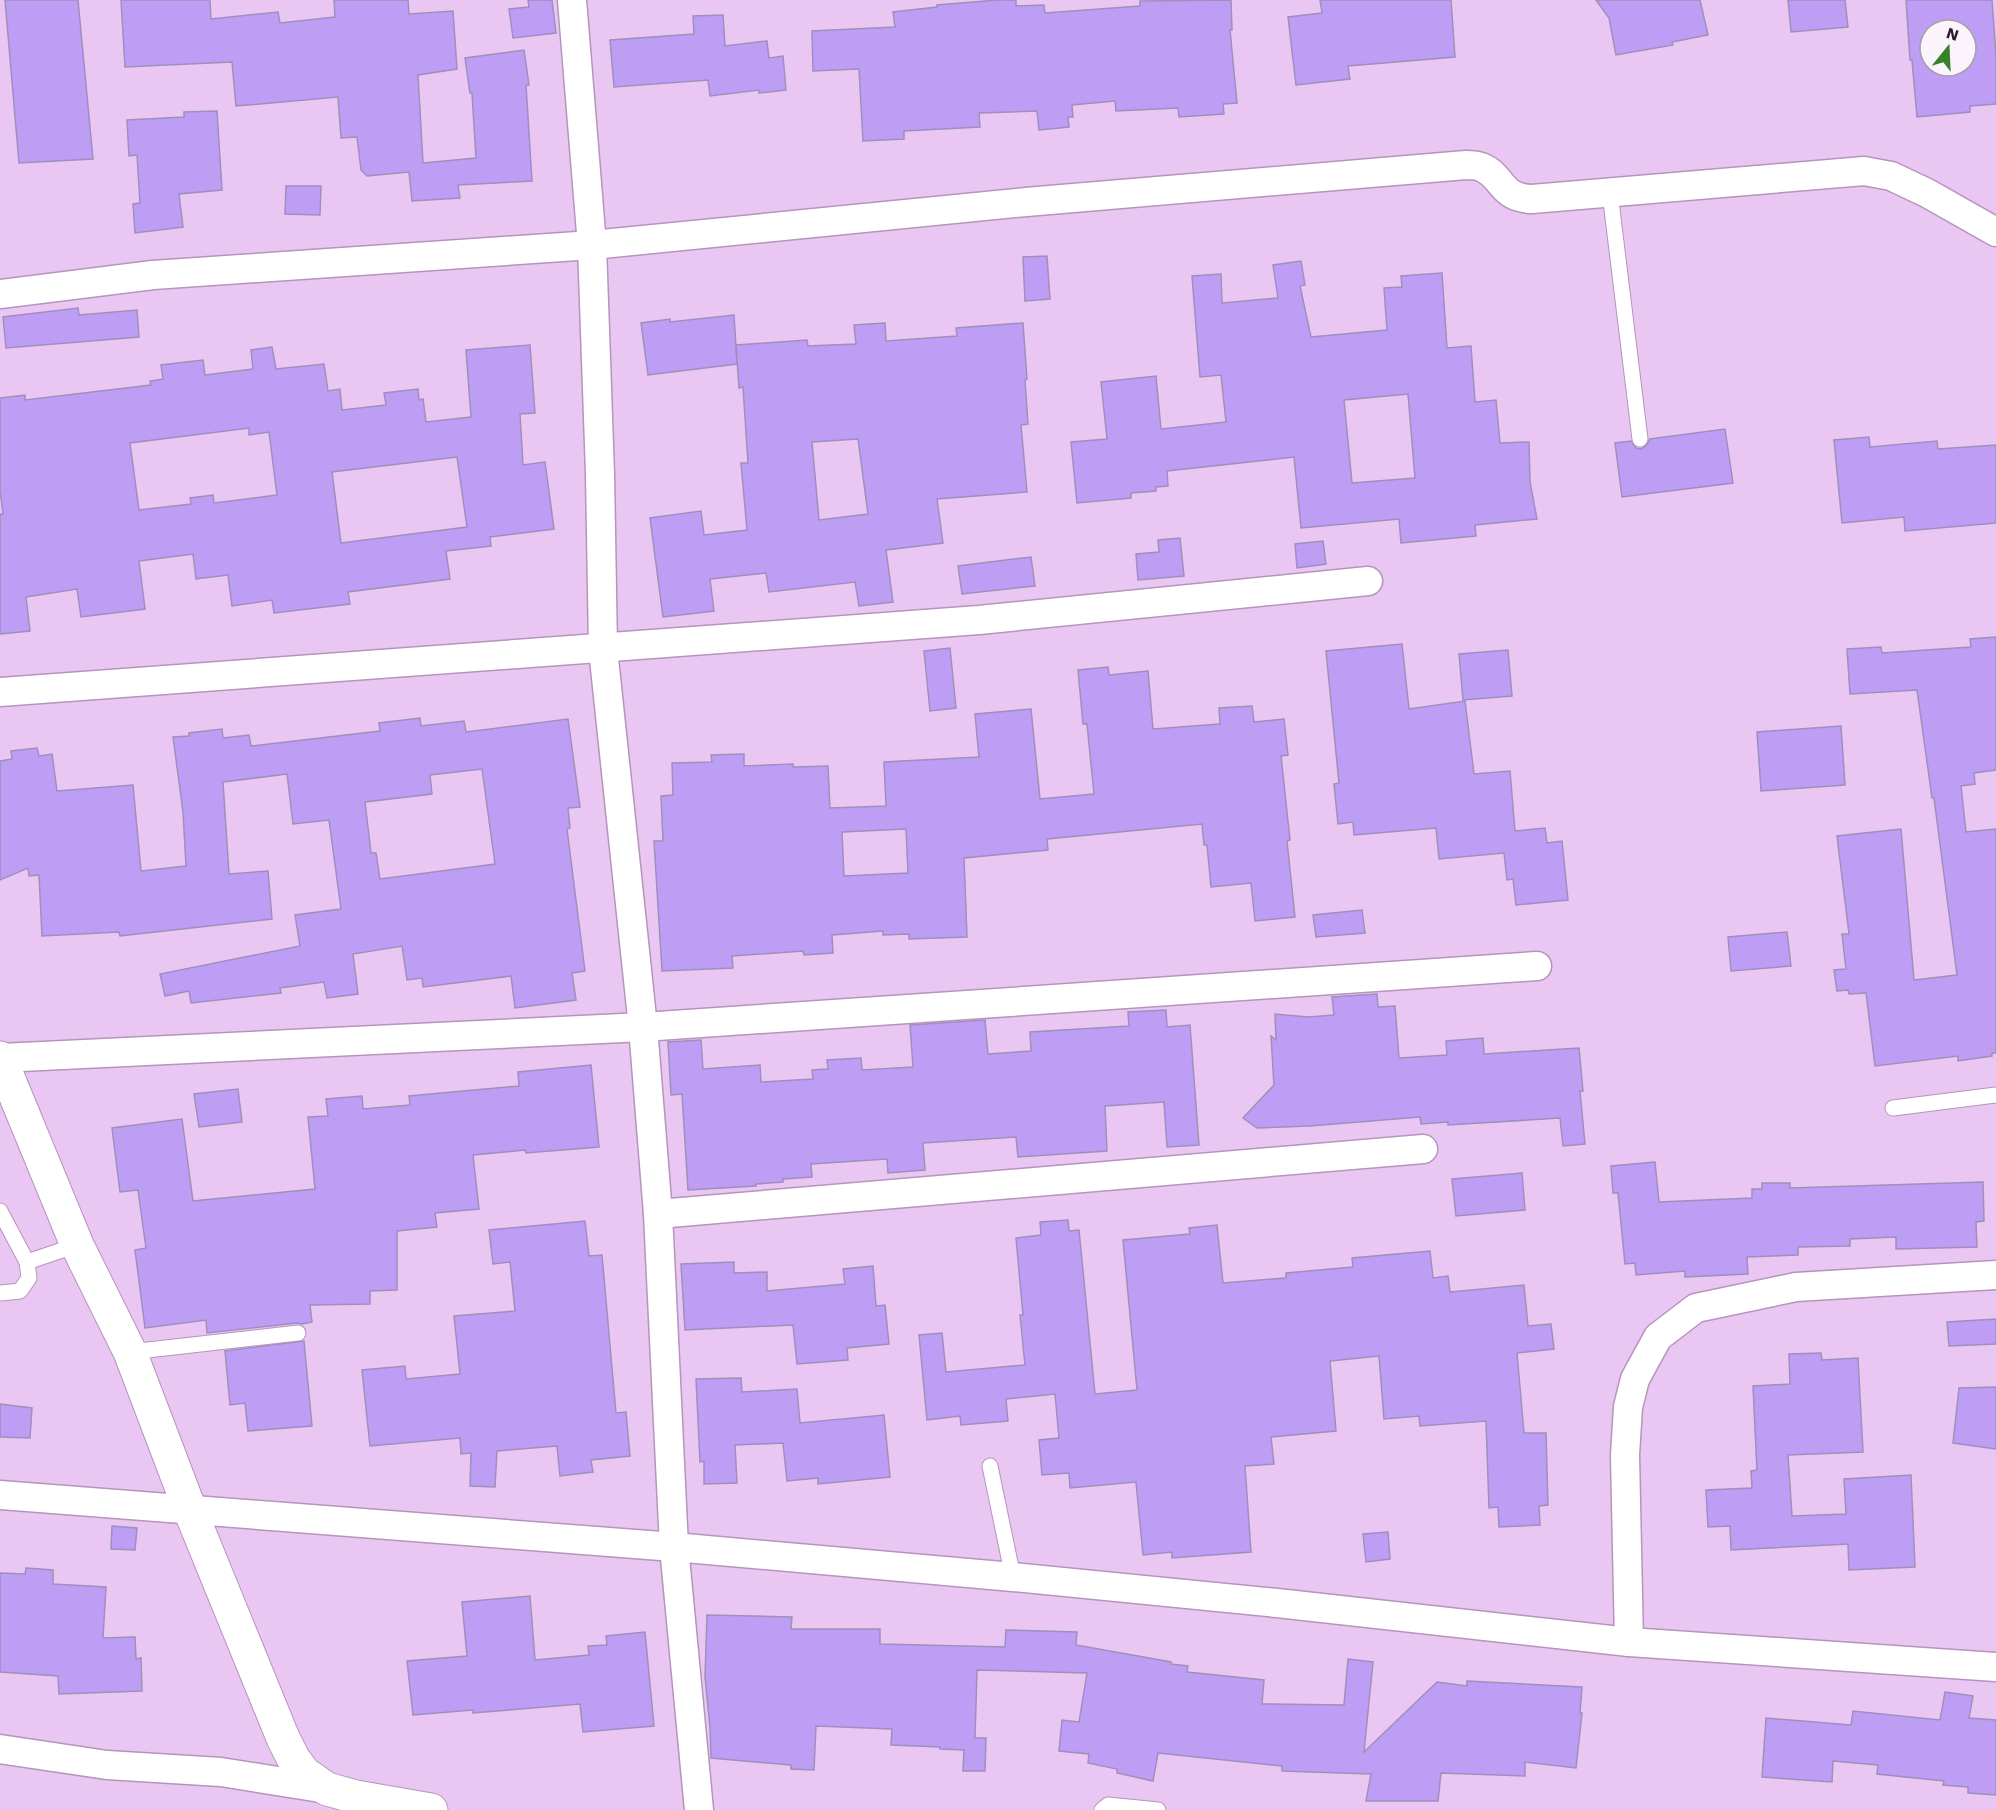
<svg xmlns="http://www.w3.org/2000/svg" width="1996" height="1810" font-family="'Work Sans',sans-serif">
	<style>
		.building { fill: #be9ef5; stroke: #9e8fbd; stroke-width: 1.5; fill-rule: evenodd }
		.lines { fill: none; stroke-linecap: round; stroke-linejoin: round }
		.service-casing { stroke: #b594bd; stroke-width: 17 }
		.minor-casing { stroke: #b594bd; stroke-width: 31 }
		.tertiary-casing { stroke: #b594bd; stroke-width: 35 }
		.service { stroke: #fff; stroke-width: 15 }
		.minor { stroke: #fff; stroke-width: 28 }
		.tertiary { stroke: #fff; stroke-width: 33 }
	</style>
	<rect width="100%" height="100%" fill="#eac7f2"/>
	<g class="building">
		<path d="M 5,0 L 78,0 L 93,159 L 19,163 Z"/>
		<path d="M 121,0 L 210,0 L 211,19 L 278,12 L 280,23 L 335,17 L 334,0 L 408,0 L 409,14 L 453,11 L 457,69 L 418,75 L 423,163 L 476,158 L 472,93 L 470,93 L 465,58 L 524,50 L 529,85 L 526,85 L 532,181 L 458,185 L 460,198 L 412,201 L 409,172 L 367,176 L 361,170 L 357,137 L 341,138 L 338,97 L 236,106 L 232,62 L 125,67 Z"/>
		<path d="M 528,0 L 552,0 L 556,33 L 513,38 L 509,9 L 529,7 Z"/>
		<path d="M 997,0 L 1016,0 L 1016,6 L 1044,5 L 1045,13 L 1140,6 L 1140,1 L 1231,0 L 1232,30 L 1230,30 L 1237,103 L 1223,104 L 1224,114 L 1179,117 L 1178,108 L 1116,111 L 1115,101 L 1072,105 L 1073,117 L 1068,117 L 1069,127 L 1039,130 L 1037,111 L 979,113 L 980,127 L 904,131 L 904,139 L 863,141 L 859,69 L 813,71 L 812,31 L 895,27 L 893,12 L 937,7 L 937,5 Z"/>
		<path d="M 1320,0 L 1451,0 L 1455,57 L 1348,66 L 1350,79 L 1296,85 L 1288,17 L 1322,13 Z"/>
		<path d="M 1596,0 L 1700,0 L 1708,35 L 1672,42 L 1673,45 L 1616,55 L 1609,18 Z"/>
		<path d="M 1788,0 L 1845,0 L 1848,27 L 1791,32 Z"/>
		<path d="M 1906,0 L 1992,0 L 1996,55 L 1996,104 L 1970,106 L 1970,112 L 1917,117 L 1912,60 L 1910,60 ZM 1930,30 L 1966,30 L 1966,66 L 1930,66 Z"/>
		<path d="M 723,15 L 725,46 L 767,41 L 769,58 L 783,56 L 786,90 L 759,93 L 759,90 L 710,96 L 708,80 L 614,87 L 610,40 L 694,34 L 693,16 Z"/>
		<path d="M 217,111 L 222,190 L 179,194 L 183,227 L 135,233 L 133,204 L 140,203 L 137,155 L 129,156 L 127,120 L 184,117 L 184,112 Z"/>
		<path d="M 286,186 L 321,186 L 320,215 L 285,214 Z"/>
		<path d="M 1047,256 L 1050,299 L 1025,301 L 1023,257 Z"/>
		<path d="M 1301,261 L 1305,285 L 1300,286 L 1311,337 L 1387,330 L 1384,288 L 1402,287 L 1401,276 L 1442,273 L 1447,348 L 1471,346 L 1475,402 L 1496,400 L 1500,443 L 1529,442 L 1530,482 L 1537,519 L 1475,525 L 1476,536 L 1401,543 L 1399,519 L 1301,528 L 1294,457 L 1167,471 L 1168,486 L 1156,487 L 1156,491 L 1131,493 L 1131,498 L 1077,503 L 1071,442 L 1107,439 L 1101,382 L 1156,376 L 1161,429 L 1226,422 L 1221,375 L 1200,377 L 1192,276 L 1221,274 L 1222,303 L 1278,298 L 1273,265 ZM 1408,394 L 1415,478 L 1352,483 L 1344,400 Z"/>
		<path d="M 78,308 L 79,315 L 137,310 L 139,337 L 6,348 L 3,317 Z"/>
		<path d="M 734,315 L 737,364 L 648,375 L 641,323 L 670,319 L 670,322 Z"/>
		<path d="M 885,323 L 886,341 L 957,336 L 956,328 L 1023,323 L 1027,379 L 1025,380 L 1028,424 L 1021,425 L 1027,492 L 937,499 L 943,543 L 886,550 L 893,602 L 859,606 L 855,582 L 769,592 L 766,573 L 710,579 L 714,611 L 663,617 L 650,518 L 701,511 L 704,535 L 747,530 L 741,463 L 748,463 L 743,387 L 739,388 L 736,345 L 807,340 L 808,346 L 856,344 L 854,325 ZM 858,439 L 868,514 L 819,520 L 812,442 Z"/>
		<path d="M 530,345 L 535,413 L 520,414 L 523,465 L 545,462 L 554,529 L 490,537 L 491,546 L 446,551 L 450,579 L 348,592 L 350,604 L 274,613 L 272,600 L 232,606 L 228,575 L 196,579 L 193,554 L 139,561 L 145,609 L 81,617 L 77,589 L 26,597 L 30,631 L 0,634 L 0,514 L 3,514 L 0,490 L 0,398 L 25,395 L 25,400 L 151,385 L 150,381 L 163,379 L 161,365 L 203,360 L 205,375 L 253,369 L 251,350 L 272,347 L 276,369 L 324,364 L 328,391 L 340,389 L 342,410 L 386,405 L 384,393 L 418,389 L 419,400 L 423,399 L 426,422 L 471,417 L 466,350 ZM 249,428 L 249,435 L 269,432 L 277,495 L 214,503 L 213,495 L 190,498 L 191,504 L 139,510 L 130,443 ZM 457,457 L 467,527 L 341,543 L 332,472 Z"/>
		<path d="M 1725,429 L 1733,483 L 1622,497 L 1615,443 L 1631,441 L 1636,448 L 1641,449 L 1646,446 L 1650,439 Z"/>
		<path d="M 1869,437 L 1870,447 L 1937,441 L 1938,449 L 1996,445 L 1996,523 L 1905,531 L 1904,517 L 1842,523 L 1834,440 Z"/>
		<path d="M 1180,538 L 1184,576 L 1138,580 L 1136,554 L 1159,552 L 1158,540 Z"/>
		<path d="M 1323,541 L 1326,564 L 1297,568 L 1295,544 Z"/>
		<path d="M 1031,557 L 1035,586 L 962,594 L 958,566 Z"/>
		<path d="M 1996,637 L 1996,770 L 1974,773 L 1975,784 L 1961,786 L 1966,832 L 1996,829 L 1996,1053 L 1992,1053 L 1992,1056 L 1958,1061 L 1958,1056 L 1875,1066 L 1866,993 L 1849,994 L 1848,990 L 1837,991 L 1834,970 L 1846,969 L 1842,934 L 1849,934 L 1837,836 L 1901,829 L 1914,980 L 1957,975 L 1934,798 L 1932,798 L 1917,690 L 1850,694 L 1847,649 L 1881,647 L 1882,653 L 1971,647 L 1970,639 Z"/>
		<path d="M 1402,644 L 1409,709 L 1465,701 L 1474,774 L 1510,771 L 1515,831 L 1545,828 L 1547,843 L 1562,841 L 1568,900 L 1516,905 L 1513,879 L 1507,880 L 1504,853 L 1439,859 L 1436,828 L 1354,835 L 1353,822 L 1338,824 L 1334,784 L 1339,783 L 1326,651 Z"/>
		<path d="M 950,648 L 956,708 L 930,711 L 924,651 Z"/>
		<path d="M 1508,650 L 1512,696 L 1463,700 L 1459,654 Z"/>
		<path d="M 1108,667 L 1109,675 L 1148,671 L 1153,729 L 1220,724 L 1219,708 L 1252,706 L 1254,722 L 1284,719 L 1288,755 L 1281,756 L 1290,840 L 1287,841 L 1295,917 L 1255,921 L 1251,883 L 1211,887 L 1207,845 L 1204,845 L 1202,824 L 1047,839 L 1048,850 L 964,858 L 967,937 L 909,939 L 909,934 L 883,935 L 883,931 L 832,935 L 833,953 L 804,955 L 803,951 L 732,956 L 733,968 L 662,971 L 654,841 L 663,841 L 661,796 L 673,795 L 672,763 L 712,762 L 711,755 L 744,754 L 744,766 L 793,764 L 793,767 L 828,766 L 830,808 L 886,806 L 884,762 L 979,757 L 975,714 L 1031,709 L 1040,799 L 1094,794 L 1087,724 L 1083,724 L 1078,670 ZM 906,829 L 908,873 L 844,876 L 842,832 Z"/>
		<path d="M 420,718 L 421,726 L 464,721 L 466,732 L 568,719 L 580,807 L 568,808 L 570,828 L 567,829 L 585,971 L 572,973 L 576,1000 L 515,1008 L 511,976 L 423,987 L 422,978 L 407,980 L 402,946 L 353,954 L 358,994 L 327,998 L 324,982 L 280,988 L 281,993 L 191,1003 L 189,991 L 165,996 L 160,974 L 300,946 L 295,915 L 341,909 L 329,820 L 293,824 L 287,774 L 223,782 L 229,874 L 268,871 L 272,919 L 120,936 L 119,932 L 42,936 L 39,875 L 29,876 L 28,868 L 0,880 L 0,761 L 12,759 L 11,751 L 37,748 L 39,756 L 52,754 L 57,791 L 133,785 L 141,871 L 186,866 L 183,812 L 173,737 L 189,736 L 189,733 L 222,729 L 223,738 L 249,735 L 251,746 L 380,731 L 379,723 ZM 482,769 L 495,864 L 380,879 L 376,853 L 371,853 L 365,802 L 432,794 L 430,775 Z"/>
		<path d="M 1841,726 L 1845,785 L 1761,791 L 1757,732 Z"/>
		<path d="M 1362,910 L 1365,933 L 1316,937 L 1313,915 Z"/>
		<path d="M 1787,932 L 1791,966 L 1731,971 L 1728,937 Z"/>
		<path d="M 1377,994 L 1378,1007 L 1395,1006 L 1399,1058 L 1447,1055 L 1446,1041 L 1483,1038 L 1484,1054 L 1579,1048 L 1583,1091 L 1580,1091 L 1585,1144 L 1563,1146 L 1560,1118 L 1448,1125 L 1448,1122 L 1421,1124 L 1420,1117 L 1310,1126 L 1257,1128 L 1243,1118 L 1274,1085 L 1271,1036 L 1276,1040 L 1275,1014 L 1308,1017 L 1334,1015 L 1332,997 Z"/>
		<path d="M 1166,1010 L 1167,1027 L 1190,1025 L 1199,1145 L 1167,1147 L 1164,1102 L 1105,1106 L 1107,1151 L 1018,1157 L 1016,1137 L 923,1143 L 925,1170 L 888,1173 L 887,1159 L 811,1164 L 812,1177 L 783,1179 L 783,1182 L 756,1184 L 756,1186 L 688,1190 L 682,1094 L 671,1095 L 668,1042 L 701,1040 L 703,1069 L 760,1065 L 761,1082 L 813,1079 L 812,1070 L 828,1069 L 827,1060 L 861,1058 L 862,1070 L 913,1067 L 910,1025 L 985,1020 L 988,1054 L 1031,1051 L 1030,1032 L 1129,1026 L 1128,1012 Z"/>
		<path d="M 591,1065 L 599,1147 L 526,1153 L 525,1150 L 473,1155 L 479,1209 L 435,1213 L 437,1227 L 397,1231 L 397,1290 L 370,1291 L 370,1304 L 310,1305 L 312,1322 L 302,1324 L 297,1323 L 207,1333 L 206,1320 L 145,1328 L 135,1250 L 146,1248 L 138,1190 L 120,1192 L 112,1128 L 182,1119 L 193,1201 L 315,1189 L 308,1117 L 328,1116 L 326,1099 L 362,1096 L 363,1109 L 410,1105 L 409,1096 L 519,1086 L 518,1072 Z"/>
		<path d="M 238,1089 L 242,1122 L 199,1127 L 194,1094 Z"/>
		<path d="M 1655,1162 L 1659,1202 L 1752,1198 L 1752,1189 L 1762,1189 L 1762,1183 L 1790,1183 L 1790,1188 L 1983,1182 L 1984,1221 L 1976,1222 L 1977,1247 L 1896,1249 L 1896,1237 L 1850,1239 L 1850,1246 L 1798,1247 L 1798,1255 L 1747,1257 L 1748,1274 L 1685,1277 L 1685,1271 L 1636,1275 L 1635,1263 L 1625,1264 L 1618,1193 L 1613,1193 L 1611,1166 Z"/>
		<path d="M 1522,1173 L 1525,1210 L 1456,1216 L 1452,1179 Z"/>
		<path d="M 1068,1220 L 1069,1231 L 1079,1230 L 1095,1394 L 1137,1390 L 1123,1240 L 1190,1234 L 1189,1228 L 1217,1225 L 1223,1283 L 1286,1278 L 1286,1273 L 1353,1267 L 1352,1258 L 1430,1251 L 1433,1278 L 1448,1276 L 1450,1292 L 1524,1285 L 1528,1326 L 1551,1324 L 1554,1349 L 1517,1353 L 1524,1433 L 1546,1433 L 1548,1505 L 1539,1506 L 1540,1525 L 1499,1527 L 1498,1507 L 1489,1508 L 1486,1421 L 1420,1426 L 1419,1416 L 1384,1419 L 1379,1356 L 1330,1361 L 1336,1431 L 1271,1437 L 1274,1464 L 1245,1466 L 1251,1552 L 1172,1558 L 1172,1552 L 1143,1555 L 1136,1482 L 1070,1488 L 1069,1473 L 1042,1475 L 1039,1440 L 1059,1438 L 1055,1394 L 1006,1399 L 1008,1421 L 961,1425 L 960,1416 L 927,1420 L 919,1335 L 942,1333 L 946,1372 L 1025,1365 L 1020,1315 L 1023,1315 L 1016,1238 L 1041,1235 L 1040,1222 Z"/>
		<path d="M 585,1221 L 589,1256 L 602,1255 L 616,1413 L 626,1412 L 630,1456 L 591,1460 L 593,1472 L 560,1476 L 557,1446 L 497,1451 L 495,1487 L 470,1486 L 471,1453 L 461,1454 L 460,1438 L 370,1446 L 362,1370 L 405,1366 L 406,1379 L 460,1374 L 454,1316 L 515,1311 L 510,1262 L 493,1264 L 489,1230 Z"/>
		<path d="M 734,1262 L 734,1273 L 767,1272 L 767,1291 L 845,1284 L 843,1269 L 873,1266 L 876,1306 L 885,1305 L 889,1344 L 847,1348 L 848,1360 L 797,1364 L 793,1325 L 685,1330 L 681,1264 Z"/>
		<path d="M 1996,1319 L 1996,1344 L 1949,1346 L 1947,1322 Z"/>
		<path d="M 304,1341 L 312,1426 L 248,1431 L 245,1403 L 230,1405 L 225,1351 Z"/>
		<path d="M 1821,1353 L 1822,1360 L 1858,1358 L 1863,1452 L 1788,1455 L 1792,1516 L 1846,1514 L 1844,1479 L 1911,1475 L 1915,1567 L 1849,1570 L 1848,1544 L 1731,1550 L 1730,1526 L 1708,1527 L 1706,1490 L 1752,1488 L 1751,1471 L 1757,1470 L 1753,1386 L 1790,1384 L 1789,1354 Z"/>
		<path d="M 741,1378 L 742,1392 L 797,1389 L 800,1423 L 884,1415 L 890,1477 L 818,1484 L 818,1478 L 787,1481 L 783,1443 L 735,1445 L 737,1483 L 704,1484 L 704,1461 L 700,1462 L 696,1379 Z"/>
		<path d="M 1996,1387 L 1996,1449 L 1953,1443 L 1959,1388 Z"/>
		<path d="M 0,1404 L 32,1408 L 30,1438 L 0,1437 Z"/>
		<path d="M 112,1526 L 137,1528 L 135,1550 L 111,1549 Z"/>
		<path d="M 1388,1532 L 1390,1559 L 1366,1562 L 1363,1534 Z"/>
		<path d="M 26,1568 L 53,1570 L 53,1584 L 106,1587 L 103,1638 L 135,1637 L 136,1659 L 141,1658 L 142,1691 L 59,1694 L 58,1676 L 0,1672 L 0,1573 L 25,1574 Z"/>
		<path d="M 530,1596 L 535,1660 L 589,1655 L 588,1646 L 607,1645 L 606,1636 L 645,1632 L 654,1726 L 583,1732 L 580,1704 L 473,1713 L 473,1710 L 413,1715 L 407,1661 L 467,1656 L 462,1602 Z"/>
		<path d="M 707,1615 L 792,1617 L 791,1629 L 880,1629 L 880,1644 L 1005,1647 L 1006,1630 L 1077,1632 L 1076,1645 L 1171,1662 L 1171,1664 L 1188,1666 L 1187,1672 L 1264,1680 L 1262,1704 L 1344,1705 L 1348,1659 L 1373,1662 L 1364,1752 L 1437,1682 L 1467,1686 L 1467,1681 L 1582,1687 L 1580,1713 L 1582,1713 L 1576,1768 L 1525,1762 L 1525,1776 L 1441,1773 L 1438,1801 L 1366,1801 L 1371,1774 L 1282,1771 L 1282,1766 L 1158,1753 L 1153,1781 L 1117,1773 L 1117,1769 L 1088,1763 L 1089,1754 L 1059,1751 L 1062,1720 L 1079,1722 L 1087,1673 L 977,1670 L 975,1738 L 986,1738 L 985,1771 L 963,1771 L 964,1750 L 940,1749 L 940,1747 L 891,1745 L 892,1729 L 816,1726 L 814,1770 L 791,1769 L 791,1765 L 711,1758 L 710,1728 L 705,1677 Z"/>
		<path d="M 1945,1692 L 1973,1696 L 1969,1718 L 1996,1720 L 1996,1795 L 1968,1793 L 1968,1787 L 1943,1785 L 1944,1781 L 1877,1774 L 1878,1765 L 1833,1761 L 1832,1782 L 1762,1777 L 1766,1718 L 1851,1725 L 1853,1711 L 1940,1720 Z"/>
	</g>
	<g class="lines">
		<defs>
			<g id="service">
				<path d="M 1610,193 L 1640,439"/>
				<path d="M 1893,1108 L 1996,1095"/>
				<path d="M 0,1211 L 27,1262 L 29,1278 L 20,1291 L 0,1293"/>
				<path d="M 27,1262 L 77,1245"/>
				<path d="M 130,1352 L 298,1333"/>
				<path d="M 990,1466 L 1013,1577"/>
				<path d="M 1102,1810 L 1108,1805 L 1158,1810"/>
			</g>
			<g id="minor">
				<path d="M 572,0 L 592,245 L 600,474 L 603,649 L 643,1027 L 658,1214 L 674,1547 L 699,1810"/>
				<path d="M 0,294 L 153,275 L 592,245 L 1026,202 L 1466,165 C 1471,165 1476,165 1481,167 C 1503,175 1499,198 1532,199 L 1864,171 L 1891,176 L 1927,193 L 1996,232"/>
				<path d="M 0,692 L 979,620 L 1368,581"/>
				<path d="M 0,1058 L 643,1027 L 1537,966"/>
				<path d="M 658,1214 L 1423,1149"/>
				<path d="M 0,1495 L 674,1547 L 1013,1577 L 1277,1603 L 1629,1642 L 1996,1667"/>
				<path d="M 1629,1642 L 1625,1455 L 1628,1407 L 1635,1379 L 1658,1337 L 1696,1308 L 1796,1287 L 1996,1275"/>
				<path d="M 0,1749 L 107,1765 L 221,1772 L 327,1789"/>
			</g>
			<path id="tertiary" d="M 0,1058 L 77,1245 L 130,1352 L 190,1510 L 283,1738 L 293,1758 L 304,1773 L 327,1789 L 356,1797 L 431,1810"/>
		</defs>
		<use href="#service" class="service-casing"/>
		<use href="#minor" class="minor-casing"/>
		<use href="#tertiary" class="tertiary-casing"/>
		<use href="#service" class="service"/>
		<use href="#minor" class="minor"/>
		<use href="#tertiary" class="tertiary"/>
	</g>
	<g transform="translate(1948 48) rotate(18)"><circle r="28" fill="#fbf4fc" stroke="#a79da8" stroke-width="1.5"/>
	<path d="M0-4.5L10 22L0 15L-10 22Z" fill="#388127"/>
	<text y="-9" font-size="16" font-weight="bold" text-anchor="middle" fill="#281b2b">N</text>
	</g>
</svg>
